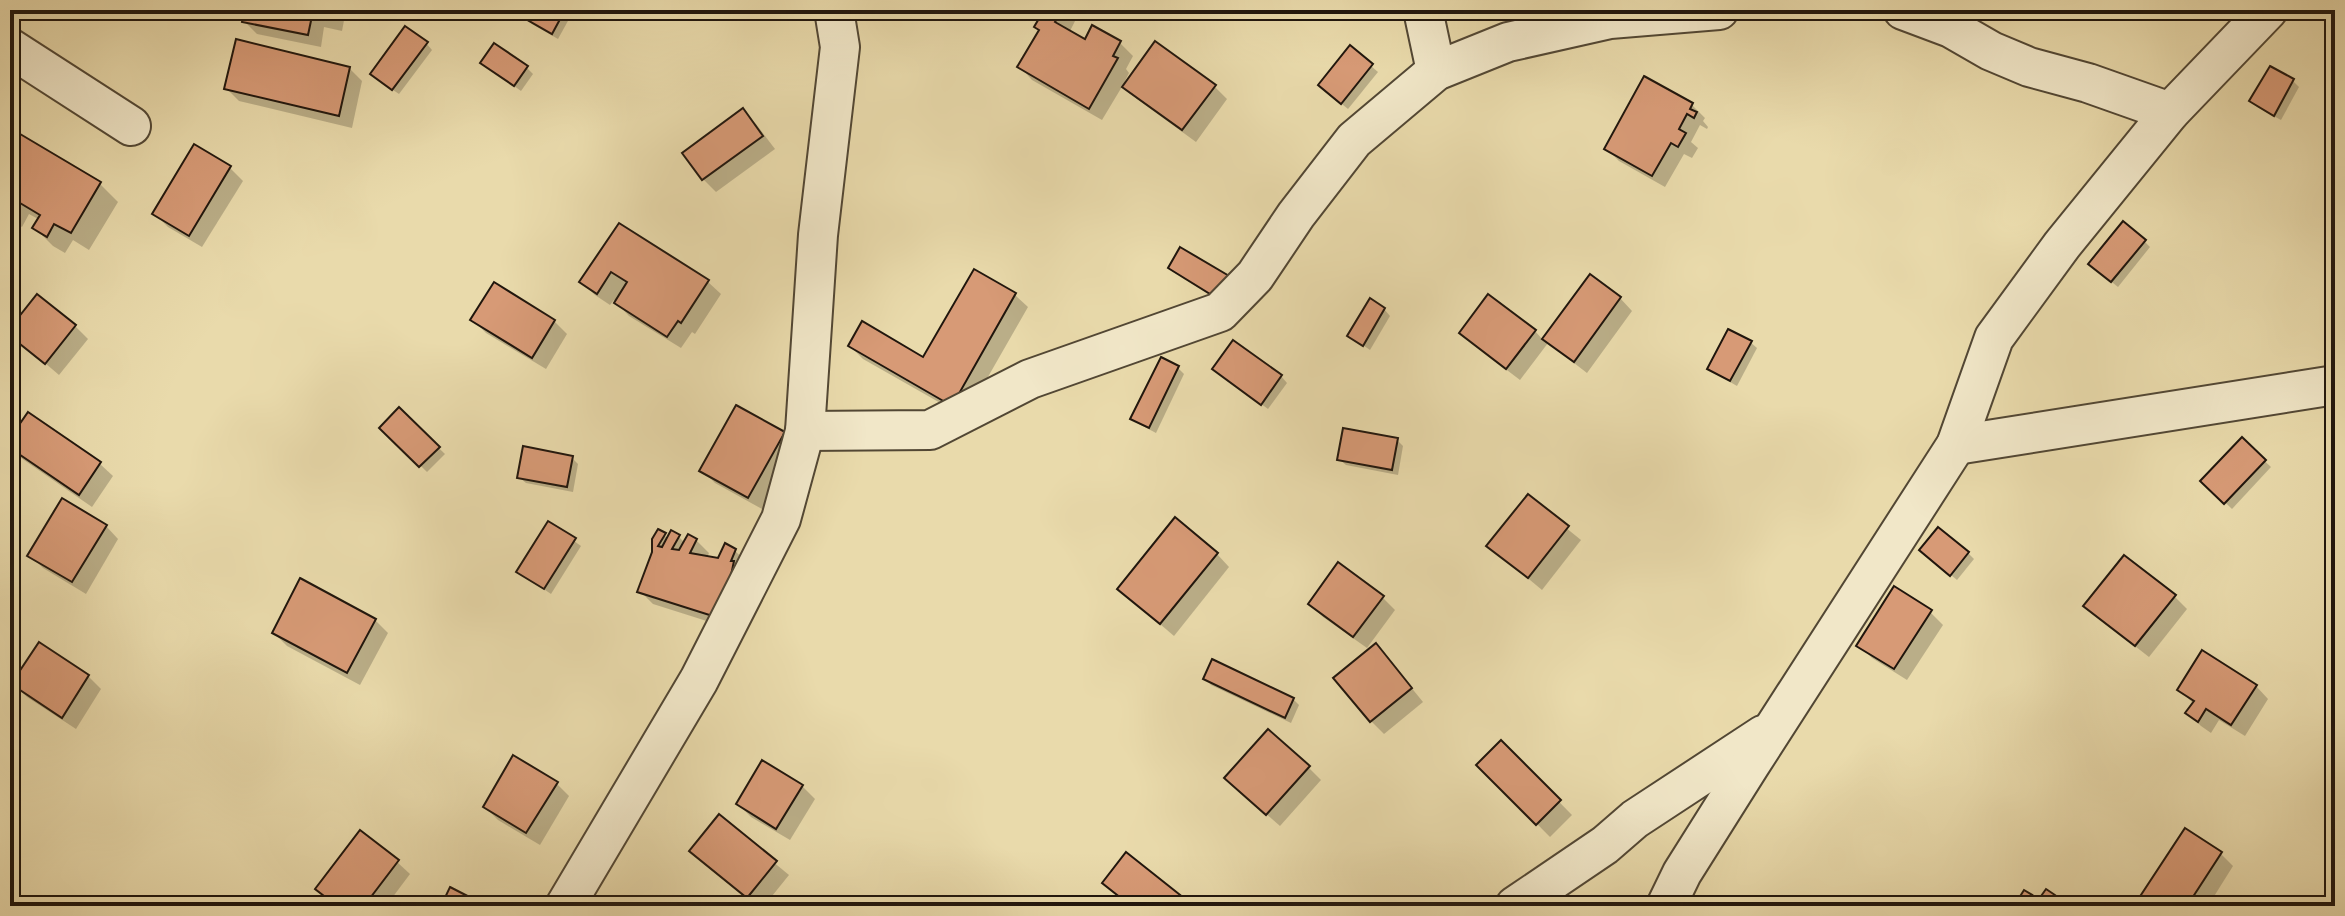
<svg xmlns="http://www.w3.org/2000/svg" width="2345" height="916" font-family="'IM FELL English',serif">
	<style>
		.shadow { fill: #0003 }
		.building { fill: #d79a76; stroke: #20160d; stroke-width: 2 }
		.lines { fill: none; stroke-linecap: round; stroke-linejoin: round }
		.street-casing { stroke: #524734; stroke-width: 42 }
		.street { stroke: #f1e7c8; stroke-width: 38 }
	</style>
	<rect width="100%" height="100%" fill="#e9daab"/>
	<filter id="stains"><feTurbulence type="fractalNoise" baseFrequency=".0025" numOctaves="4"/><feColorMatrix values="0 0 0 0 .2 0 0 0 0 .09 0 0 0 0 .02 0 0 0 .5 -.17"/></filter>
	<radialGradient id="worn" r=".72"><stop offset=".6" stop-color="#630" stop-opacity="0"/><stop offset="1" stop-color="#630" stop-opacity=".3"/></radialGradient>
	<g class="shadow">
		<path d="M 246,10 L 346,10 L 342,31 L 324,27 L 321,47 L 257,34 L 244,21 Z"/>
		<path d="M 530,10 L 574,10 L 558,39 L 532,24 L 526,18 Z"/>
		<path d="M 1046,10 L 1064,10 L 1075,21 L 1069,33 L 1086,42 L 1093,28 L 1120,43 L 1133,56 L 1126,69 L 1129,73 L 1125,81 L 1127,82 L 1215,87 L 1227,99 L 1196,142 L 1137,99 L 1123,85 L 1102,120 L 1032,80 L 1020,67 L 1040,31 Z"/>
		<path d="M 426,43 L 432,50 L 399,94 L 378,80 Z"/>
		<path d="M 1350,48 L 1378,72 L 1348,109 L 1326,91 Z"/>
		<path d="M 483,63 L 527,68 L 533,74 L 521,91 Z"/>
		<path d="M 349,68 L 362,81 L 352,128 L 239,101 L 226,88 Z"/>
		<path d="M 2270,68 L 2293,81 L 2299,87 L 2281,120 L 2257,107 L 2251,101 Z"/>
		<path d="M 1692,105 L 1705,118 L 1703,121 L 1708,127 L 1707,129 L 1700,125 L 1691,142 L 1698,148 L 1692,158 L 1684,154 L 1665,187 L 1619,161 L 1606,148 Z"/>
		<path d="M 743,111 L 756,124 L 775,149 L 716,192 L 703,179 Z"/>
		<path d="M 10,131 L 100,184 L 118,202 L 89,250 L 73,240 L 65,253 L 53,246 L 35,228 L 40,220 L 29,214 L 22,227 L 10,220 Z"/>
		<path d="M 230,168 L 243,181 L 202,247 L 168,227 L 155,214 Z"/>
		<path d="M 620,226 L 708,282 L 721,294 L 695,334 L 692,332 L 681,348 L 629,316 L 614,300 L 610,305 L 595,295 L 582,282 Z"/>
		<path d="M 2144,241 L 2150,247 L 2118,287 L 2097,270 Z"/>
		<path d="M 1590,277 L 1620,298 L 1632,311 L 1587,373 L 1548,343 L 1520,380 L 1474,345 L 1461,333 L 1535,331 L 1543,340 Z"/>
		<path d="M 1015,295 L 1028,307 L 965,417 L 863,359 L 850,346 L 924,360 Z"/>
		<path d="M 37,297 L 75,326 L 88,339 L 59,375 L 10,333 Z"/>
		<path d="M 1384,309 L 1390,316 L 1370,350 L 1350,336 Z"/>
		<path d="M 473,320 L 554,321 L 567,334 L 546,369 L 486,333 Z"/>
		<path d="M 1750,342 L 1757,348 L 1737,386 L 1716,374 L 1709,368 Z"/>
		<path d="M 1178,368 L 1184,374 L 1156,433 L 1139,424 L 1133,418 Z"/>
		<path d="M 1214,369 L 1281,376 L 1287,383 L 1268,409 Z"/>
		<path d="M 399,410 L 445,454 L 427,472 L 382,428 Z"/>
		<path d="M 29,415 L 100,464 L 113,476 L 92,507 L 21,458 L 10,447 L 10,442 Z"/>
		<path d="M 783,434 L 796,447 L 762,509 L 715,483 L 702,470 Z"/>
		<path d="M 1397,440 L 1403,446 L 1398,475 L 1346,465 L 1339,459 Z"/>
		<path d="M 2242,440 L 2271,467 L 2232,509 L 2203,481 Z"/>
		<path d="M 572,458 L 578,464 L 573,492 L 526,483 L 519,477 Z"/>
		<path d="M 1528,497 L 1581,540 L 1542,590 L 1489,546 Z"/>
		<path d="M 549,523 L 581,546 L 551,594 L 519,572 Z"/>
		<path d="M 106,526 L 118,539 L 86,594 L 43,568 L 30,555 Z"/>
		<path d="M 659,532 L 669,539 L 679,537 L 685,543 L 696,540 L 709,553 L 707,558 L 719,560 L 735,551 L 748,563 L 735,630 L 653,604 L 640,591 Z"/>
		<path d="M 1968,553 L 1974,559 L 1957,580 L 1928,556 Z"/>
		<path d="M 1217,554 L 1229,567 L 1174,636 L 1119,589 Z"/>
		<path d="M 2174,596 L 2187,609 L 2149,657 L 2099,618 L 2086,605 Z"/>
		<path d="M 1383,598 L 1395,610 L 1367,648 L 1323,617 L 1310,604 Z"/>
		<path d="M 1930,612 L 1943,625 L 1907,680 L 1872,658 L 1859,645 Z"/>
		<path d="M 375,620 L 388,633 L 360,685 L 287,646 L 274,633 Z"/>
		<path d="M 40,645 L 88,676 L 101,689 L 76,729 L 27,697 L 14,684 Z"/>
		<path d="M 1388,659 L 1423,702 L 1384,734 L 1371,721 Z"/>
		<path d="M 1205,678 L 1293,699 L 1299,705 L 1291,723 L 1211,685 Z"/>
		<path d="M 2256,686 L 2268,699 L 2245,736 L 2219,720 L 2211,733 L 2201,726 L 2188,713 L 2194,704 L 2179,690 Z"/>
		<path d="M 1501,743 L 1572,815 L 1550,837 L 1479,765 Z"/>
		<path d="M 1308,767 L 1321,780 L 1280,826 L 1240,791 Z"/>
		<path d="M 556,783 L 569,796 L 540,845 L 498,820 L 485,807 Z"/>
		<path d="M 802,786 L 815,799 L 790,840 L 751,817 L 738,804 Z"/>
		<path d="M 719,817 L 789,875 L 764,906 L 757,906 L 704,863 Z"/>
		<path d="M 2220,853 L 2233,866 L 2208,906 L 2144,906 Z"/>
		<path d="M 397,862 L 410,874 L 386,906 L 335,906 L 317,889 Z"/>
		<path d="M 2054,897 L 2060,903 L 2058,906 L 2016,906 Z"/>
	</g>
	<g class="building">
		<path d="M 244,10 L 331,10 L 329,19 L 312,16 L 308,35 L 242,22 Z"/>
		<path d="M 528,10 L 565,10 L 552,34 L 524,18 Z"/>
		<path d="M 1044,10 L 1062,10 L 1055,22 L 1085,39 L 1092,25 L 1121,41 L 1113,56 L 1118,58 L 1089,109 L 1017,67 L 1039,30 L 1034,27 Z"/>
		<path d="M 405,26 L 428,42 L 392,90 L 370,74 Z"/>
		<path d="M 236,39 L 350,67 L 339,116 L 224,89 Z"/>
		<path d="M 1155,41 L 1216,85 L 1182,130 L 1122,87 Z"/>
		<path d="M 494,43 L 528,66 L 514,86 L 480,63 Z"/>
		<path d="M 1350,45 L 1373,64 L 1341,104 L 1318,85 Z"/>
		<path d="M 2270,66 L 2294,79 L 2274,116 L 2249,101 Z"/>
		<path d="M 1644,76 L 1693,103 L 1690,109 L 1697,112 L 1694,118 L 1687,114 L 1679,129 L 1686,133 L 1678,147 L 1671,143 L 1652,176 L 1604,149 Z"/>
		<path d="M 743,108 L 763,136 L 702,180 L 682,153 Z"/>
		<path d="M 10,128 L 101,182 L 71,233 L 54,224 L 47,237 L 32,228 L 40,215 L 10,197 Z"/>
		<path d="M 194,144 L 231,166 L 189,236 L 152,214 Z"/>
		<path d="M 2123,221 L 2146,240 L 2111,282 L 2088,264 Z"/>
		<path d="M 619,223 L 709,280 L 681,323 L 678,321 L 667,337 L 614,303 L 627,282 L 611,272 L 597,294 L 579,282 Z"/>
		<path d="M 1180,247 L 1236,280 L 1223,302 L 1168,268 Z"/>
		<path d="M 974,269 L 1016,293 L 952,406 L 848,346 L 862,321 L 923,357 Z"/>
		<path d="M 1590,274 L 1621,297 L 1574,362 L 1542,339 Z"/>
		<path d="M 494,282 L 555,320 L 532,358 L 470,320 Z"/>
		<path d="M 37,294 L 76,325 L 45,364 L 10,336 L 10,328 Z"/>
		<path d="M 1488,294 L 1536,330 L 1506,369 L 1459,333 Z"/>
		<path d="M 1370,298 L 1385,308 L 1363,346 L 1347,336 Z"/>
		<path d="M 1728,329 L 1752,341 L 1730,381 L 1707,369 Z"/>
		<path d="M 1233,340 L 1282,375 L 1261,405 L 1212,369 Z"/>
		<path d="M 1161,357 L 1179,366 L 1149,428 L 1130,419 Z"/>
		<path d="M 736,405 L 785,432 L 748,498 L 699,471 Z"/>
		<path d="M 399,407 L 440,447 L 419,467 L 379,428 Z"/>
		<path d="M 28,412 L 101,462 L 79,495 L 10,448 L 10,438 Z"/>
		<path d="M 1343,428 L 1398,438 L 1392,470 L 1337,460 Z"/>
		<path d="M 2242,437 L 2266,460 L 2224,504 L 2200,481 Z"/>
		<path d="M 523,446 L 573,456 L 567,487 L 517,478 Z"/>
		<path d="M 1528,494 L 1569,526 L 1528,578 L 1486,546 Z"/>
		<path d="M 62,498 L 107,525 L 72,582 L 27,556 Z"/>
		<path d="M 1175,517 L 1218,553 L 1160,624 L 1117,589 Z"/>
		<path d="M 548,521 L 576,538 L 544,589 L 516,572 Z"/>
		<path d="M 1938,527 L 1969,552 L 1950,576 L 1919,550 Z"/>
		<path d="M 658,529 L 666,533 L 658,546 L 662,547 L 671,530 L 680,535 L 672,549 L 679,550 L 688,534 L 697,539 L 690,553 L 718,558 L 725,543 L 736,549 L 731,561 L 734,561 L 722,619 L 637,592 L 652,552 L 652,539 Z"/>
		<path d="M 2124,555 L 2176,595 L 2135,646 L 2083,606 Z"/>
		<path d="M 1338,562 L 1384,596 L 1353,637 L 1308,604 Z"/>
		<path d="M 300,578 L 376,619 L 347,673 L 272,633 Z"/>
		<path d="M 1894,586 L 1932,610 L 1894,669 L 1856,646 Z"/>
		<path d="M 39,642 L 89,675 L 62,718 L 11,684 Z"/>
		<path d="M 1376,643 L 1412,688 L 1370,722 L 1333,678 Z"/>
		<path d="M 2202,650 L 2257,685 L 2231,725 L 2206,709 L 2198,722 L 2185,713 L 2194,701 L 2177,690 Z"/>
		<path d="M 1212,659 L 1294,698 L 1285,718 L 1203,679 Z"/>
		<path d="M 1268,729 L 1310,766 L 1266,815 L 1224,778 Z"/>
		<path d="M 1501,740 L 1561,800 L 1536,825 L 1476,765 Z"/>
		<path d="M 513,755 L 558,782 L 526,833 L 483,807 Z"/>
		<path d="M 762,760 L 803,785 L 776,829 L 736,804 Z"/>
		<path d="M 719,814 L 777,861 L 747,898 L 689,851 Z"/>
		<path d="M 2185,828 L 2222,852 L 2187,906 L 2144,906 L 2137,901 Z"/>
		<path d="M 360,830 L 399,860 L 364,906 L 337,906 L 315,889 Z"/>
		<path d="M 1126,852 L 1194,906 L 1131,906 L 1102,883 Z"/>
		<path d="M 450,887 L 487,906 L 441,906 Z"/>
		<path d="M 2046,889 L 2055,895 L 2050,906 L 2014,906 L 2024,890 L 2039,899 Z"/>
	</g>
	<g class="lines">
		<defs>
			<g id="street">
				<path d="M 1423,10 L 1436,71"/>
				<path d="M 1903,10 L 1951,28 L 1991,51 L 2029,67 L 2088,83 L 2170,112"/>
				<path d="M 10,48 L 131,126"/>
				<path d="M 805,431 L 930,430 L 1030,379 L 1220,312 L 1255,276 L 1296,215 L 1354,140 L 1436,71 L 1508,42 L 1610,19 L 1719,10"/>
				<path d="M 1956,445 L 2335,385"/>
				<path d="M 565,906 L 699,680 L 781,519 L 805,431 L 818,235 L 840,47 L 834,10"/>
				<path d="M 1515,906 L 1605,845 L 1635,819 L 1763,735"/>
				<path d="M 1666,906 L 1682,873 L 1750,765 L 1956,445 L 1994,338 L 2062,245 L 2170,112 L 2268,10"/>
			</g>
		</defs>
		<use href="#street" class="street-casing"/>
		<use href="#street" class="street"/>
	</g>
	<rect width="2345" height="916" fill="none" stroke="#e9daab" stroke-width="40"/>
	<rect x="12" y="12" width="2321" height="892" fill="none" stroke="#20160d" stroke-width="4"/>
	<rect x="20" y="20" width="2305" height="876" fill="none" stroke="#20160d" stroke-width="2"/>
	<rect width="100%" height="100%" filter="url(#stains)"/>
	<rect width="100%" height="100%" fill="url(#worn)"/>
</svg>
